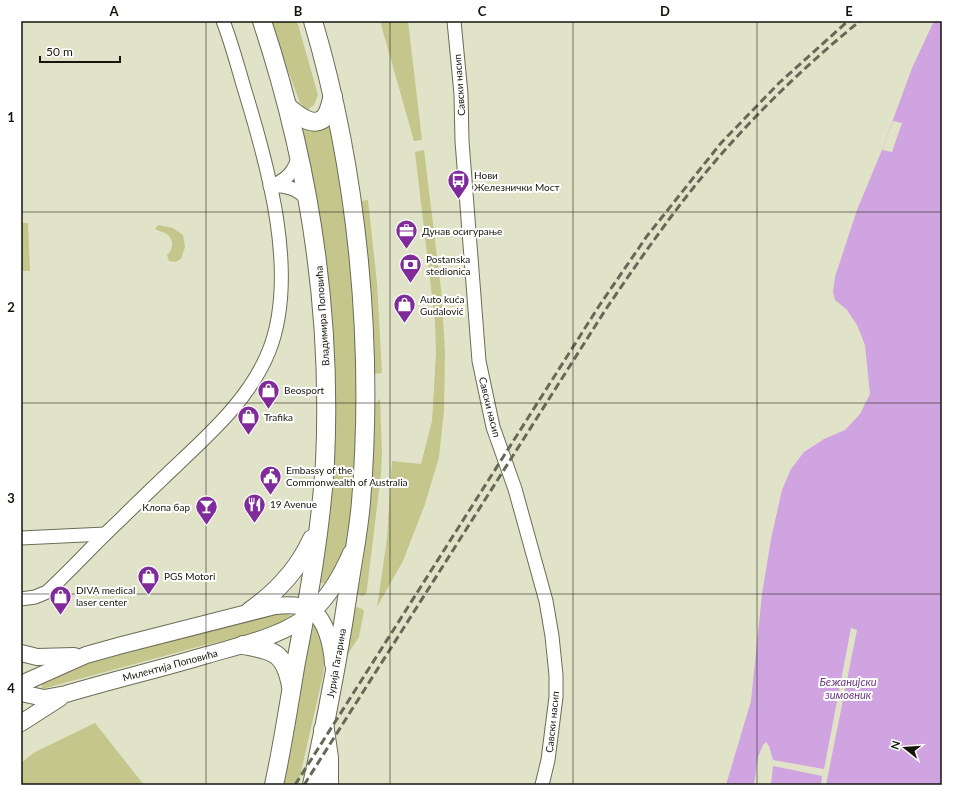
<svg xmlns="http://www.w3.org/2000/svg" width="963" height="806" font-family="Lato,sans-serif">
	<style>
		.green { fill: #c4c68c }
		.water { fill: #d0a3e1 }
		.pier { fill: #e1e3c9 }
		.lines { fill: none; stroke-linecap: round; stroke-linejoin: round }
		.minor-casing { stroke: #6b6c55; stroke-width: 15 }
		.tertiary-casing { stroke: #6b6c55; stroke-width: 18 }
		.secondary-casing { stroke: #6b6c55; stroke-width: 20 }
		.primary-casing { stroke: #6b6c55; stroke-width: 22 }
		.minor { stroke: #fff; stroke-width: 13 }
		.tertiary { stroke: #fff; stroke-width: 16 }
		.secondary { stroke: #fff; stroke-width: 18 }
		.primary { stroke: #fff; stroke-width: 20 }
		.rail { stroke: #676858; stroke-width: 3; stroke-dasharray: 8 4; stroke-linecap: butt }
		.grid { fill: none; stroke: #15150c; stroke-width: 1; stroke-opacity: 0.55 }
		.labels { text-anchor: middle; stroke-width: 4; stroke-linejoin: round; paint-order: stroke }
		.street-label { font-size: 10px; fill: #15150c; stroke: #fff }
		.poi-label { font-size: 10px; fill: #15150c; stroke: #fff; text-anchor: start }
		.water-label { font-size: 11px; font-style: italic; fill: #6d3781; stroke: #fff }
		.neatline { fill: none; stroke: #15150c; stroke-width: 1.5 }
		.grid-label { font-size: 13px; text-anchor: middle; font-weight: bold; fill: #15150c }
	</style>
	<rect width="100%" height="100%" fill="#e1e3c9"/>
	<g class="green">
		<path d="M 270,21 L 297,21 L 318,95 L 314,105 L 307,110 L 300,103 Z"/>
		<path d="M 380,21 L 408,21 L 422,140 L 414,141 Z"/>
		<path d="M 329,119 C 352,227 359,338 355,448 C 355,467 353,486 352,505 C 350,522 349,540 343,556 C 340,566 333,575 328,585 L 320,582 L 322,236 L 315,192 L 303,129 L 303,127 Z"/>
		<path d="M 424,150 L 441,289 L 445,351 L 444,410 L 439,457 L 425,504 L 403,561 L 377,607 L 387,539 L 392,461 L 421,464 L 432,421 L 436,353 L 435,322 L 415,152 Z"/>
		<path d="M 368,200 L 377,283 L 382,373 L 374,374 L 370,283 L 361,201 Z"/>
		<path d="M 21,223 L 28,223 L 30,271 L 21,271 Z"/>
		<path d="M 158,225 L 173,228 L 183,235 L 185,247 L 181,259 L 175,262 L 169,261 L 167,255 C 174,249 174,238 165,233 C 162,232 159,231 155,229 Z"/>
		<path d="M 380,399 L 382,453 L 381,474 L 367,589 L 366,594 L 362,596 L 357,594 L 371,495 L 373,443 L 373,405 Z"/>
		<path d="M 357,607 L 362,609 L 364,611 L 359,637 L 346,657 L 355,608 Z"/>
		<path d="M 286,613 L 290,615 L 291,616 C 265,634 231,638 201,646 C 148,660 95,675 42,689 L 41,680 L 72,668 L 266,615 Z"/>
		<path d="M 313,625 L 315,625 C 325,639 325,659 323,675 L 298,785 L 282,785 Z"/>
		<path d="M 95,723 L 144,785 L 21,785 L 21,763 L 35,752 Z"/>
	</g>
	<path class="water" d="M 934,21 L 942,21 L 942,785 L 726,785 L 751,701 L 762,594 L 771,539 L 782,490 L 791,469 L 804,452 L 824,439 L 845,430 L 860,414 L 870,394 L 865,345 L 857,325 L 847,310 L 835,300 L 833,292 L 835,277 L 857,210 L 882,150 L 912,68 Z"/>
	<g class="pier">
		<path d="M 893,121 L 902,123 L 892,152 L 882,150 Z"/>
		<path d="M 851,628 L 857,630 L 826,785 L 821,785 L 822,776 L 773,766 L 771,785 L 754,785 L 758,757 L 763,745 L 766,742 L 769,746 L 773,760 L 824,769 Z"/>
	</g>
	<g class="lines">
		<defs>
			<g id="minor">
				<path d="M 454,21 L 461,94 L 462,141 L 479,361 L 493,427 L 515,489 L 546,601 L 552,636 L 556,675 L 556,697 L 548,760 L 542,785"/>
				<path d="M 274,185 C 289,178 295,170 299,155"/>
				<path d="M 270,186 C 286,185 297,188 308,200"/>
				<path d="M 21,538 L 105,534"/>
				<path d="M 21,599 L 35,597 L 47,592 C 72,569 94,544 119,521 C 139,501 159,482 179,463 C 214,430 251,396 269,351 C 299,275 268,166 245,91 C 238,68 232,44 223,21"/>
			</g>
			<g id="tertiary">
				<path d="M 21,653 L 37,657 L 74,656"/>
				<path d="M 21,684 L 86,655 L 122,645 L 275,606 C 285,605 299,604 309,609 C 326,617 332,646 333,664"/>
				<path d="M 21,693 L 44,698 L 66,694 C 113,680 160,669 207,655 C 241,645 286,636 313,611 C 330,595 342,574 351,553"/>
				<path d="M 21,723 L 60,698"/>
			</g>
			<g id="secondary">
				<path d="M 262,21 C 309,163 332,312 325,462 C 321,529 309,596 296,662 C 289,703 283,744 274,785"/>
				<path d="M 288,107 C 298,116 317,131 327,114 C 330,109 331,101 333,96"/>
				<path d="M 250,611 C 277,592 298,570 312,539"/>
				<path d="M 243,645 C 274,650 285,653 291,686"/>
				<path d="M 312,785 C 327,717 340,648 350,579 C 354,553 359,528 361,502 C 374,344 358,173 313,21"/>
			</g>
			<path id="primary" d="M 324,730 L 328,758 L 328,785"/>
		</defs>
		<use href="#minor" class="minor-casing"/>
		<use href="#tertiary" class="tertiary-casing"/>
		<use href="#secondary" class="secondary-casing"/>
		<use href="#primary" class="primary-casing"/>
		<use href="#minor" class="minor"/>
		<use href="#tertiary" class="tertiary"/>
		<use href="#secondary" class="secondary"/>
		<use href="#primary" class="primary"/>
		<g class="rail">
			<path d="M 295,785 L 599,306 L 647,236 L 721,143 L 779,83 L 848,21"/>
			<path d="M 304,785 L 606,309 C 640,259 674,210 712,165 C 757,112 807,64 860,21"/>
		</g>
	</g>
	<path class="grid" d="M 206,21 L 206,785M 390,21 L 390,785M 573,21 L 573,785M 757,21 L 757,785M 21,212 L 942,212M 21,403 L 942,403M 21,594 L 942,594"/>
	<defs>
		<symbol id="bus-pin" viewBox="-11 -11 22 30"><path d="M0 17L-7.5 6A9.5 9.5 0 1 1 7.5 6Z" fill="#7f2b9a" stroke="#fff"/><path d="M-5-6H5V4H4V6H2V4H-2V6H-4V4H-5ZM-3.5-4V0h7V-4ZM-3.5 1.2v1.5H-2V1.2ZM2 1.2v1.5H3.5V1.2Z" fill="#fff"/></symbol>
		<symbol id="office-pin" viewBox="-11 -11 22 30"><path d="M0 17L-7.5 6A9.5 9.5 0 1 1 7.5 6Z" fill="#7f2b9a" stroke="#fff"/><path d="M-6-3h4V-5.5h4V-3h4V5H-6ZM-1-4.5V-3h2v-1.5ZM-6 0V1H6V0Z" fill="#fff"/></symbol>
		<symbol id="bank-pin" viewBox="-11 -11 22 30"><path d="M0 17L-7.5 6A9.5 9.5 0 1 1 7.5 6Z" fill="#7f2b9a" stroke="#fff"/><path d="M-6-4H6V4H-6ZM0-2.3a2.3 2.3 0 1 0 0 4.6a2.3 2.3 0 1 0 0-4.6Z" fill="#fff"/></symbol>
		<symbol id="shop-pin" viewBox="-11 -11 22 30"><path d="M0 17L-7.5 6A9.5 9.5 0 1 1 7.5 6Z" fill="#7f2b9a" stroke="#fff"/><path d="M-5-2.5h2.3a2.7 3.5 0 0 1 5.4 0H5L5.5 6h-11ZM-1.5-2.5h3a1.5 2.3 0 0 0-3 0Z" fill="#fff"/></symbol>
		<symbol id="civic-pin" viewBox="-11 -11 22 30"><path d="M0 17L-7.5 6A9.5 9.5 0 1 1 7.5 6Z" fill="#7f2b9a" stroke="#fff"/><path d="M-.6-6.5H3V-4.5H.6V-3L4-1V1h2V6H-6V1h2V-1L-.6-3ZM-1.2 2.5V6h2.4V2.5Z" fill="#fff"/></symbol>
		<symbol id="restaurant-pin" viewBox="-11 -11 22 30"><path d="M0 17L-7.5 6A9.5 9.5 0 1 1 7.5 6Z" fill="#7f2b9a" stroke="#fff"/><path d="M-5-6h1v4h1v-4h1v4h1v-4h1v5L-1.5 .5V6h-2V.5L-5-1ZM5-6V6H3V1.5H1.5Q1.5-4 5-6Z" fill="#fff"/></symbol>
		<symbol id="bar-pin" viewBox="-11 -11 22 30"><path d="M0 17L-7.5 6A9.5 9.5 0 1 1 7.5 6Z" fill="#7f2b9a" stroke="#fff"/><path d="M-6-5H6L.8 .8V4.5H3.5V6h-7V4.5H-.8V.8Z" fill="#fff"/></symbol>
	</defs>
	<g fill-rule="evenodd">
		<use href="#bus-pin" x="446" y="168" width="25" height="34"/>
		<use href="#office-pin" x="394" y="218" width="25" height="34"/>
		<use href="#bank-pin" x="398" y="252" width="25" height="34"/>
		<use href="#shop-pin" x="392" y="292" width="25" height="34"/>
		<use href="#shop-pin" x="256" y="378" width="25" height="34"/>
		<use href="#shop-pin" x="236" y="404" width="25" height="34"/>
		<use href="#civic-pin" x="258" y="464" width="25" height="34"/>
		<use href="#restaurant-pin" x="242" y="492" width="25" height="34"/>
		<use href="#bar-pin" x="194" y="494" width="25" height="34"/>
		<use href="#shop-pin" x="136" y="564" width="25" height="34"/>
		<use href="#shop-pin" x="48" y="584" width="25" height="34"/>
	</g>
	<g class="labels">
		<g class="street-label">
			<text transform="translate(459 85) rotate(-94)" y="4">Савски насип</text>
			<text transform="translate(322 316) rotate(-94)" y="4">Владимира Поповића</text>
			<text transform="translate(490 407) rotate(76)" y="4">Савски насип</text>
			<text transform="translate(336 663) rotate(-80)" y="4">Јурија Гагарина</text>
			<text transform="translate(170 665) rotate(-15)" y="4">Милентија Поповића</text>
			<text transform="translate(552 722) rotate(-84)" y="4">Савски насип</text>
		</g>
		<g class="poi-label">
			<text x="474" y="179">Нови<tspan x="474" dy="12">Железнички Мост</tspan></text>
			<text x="422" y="235">Дунав осигурање</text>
			<text x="426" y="263">Postanska<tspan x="426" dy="12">stedionica</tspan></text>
			<text x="420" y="303">Auto kuća<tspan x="420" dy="12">Gudalović</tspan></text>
			<text x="284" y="394">Beosport</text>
			<text x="264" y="421">Trafika</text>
			<text x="286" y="474">Embassy of the<tspan x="286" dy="12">Commonwealth of Australia</tspan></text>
			<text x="270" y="508">19 Avenue</text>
			<text x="190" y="511" text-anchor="end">Клопа бар</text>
			<text x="164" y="580">PGS Motori</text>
			<text x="76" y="594">DIVA medical<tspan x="76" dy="12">laser center</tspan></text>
		</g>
		<g class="water-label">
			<text x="848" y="686">Бежанијски<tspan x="848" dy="13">зимовник</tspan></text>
		</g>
	</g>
	<rect width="963" height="806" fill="none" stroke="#ffffff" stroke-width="44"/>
	<g transform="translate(905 748) rotate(287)" stroke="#ffffff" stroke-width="3" paint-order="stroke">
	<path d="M0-3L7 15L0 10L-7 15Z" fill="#15150c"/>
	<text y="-6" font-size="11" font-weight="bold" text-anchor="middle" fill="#15150c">N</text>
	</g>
	<path d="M40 56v6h80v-6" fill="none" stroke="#15150c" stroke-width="2"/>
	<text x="46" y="56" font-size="12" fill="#15150c" stroke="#ffffff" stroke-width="3" paint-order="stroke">50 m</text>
	<rect x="22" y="22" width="919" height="762" class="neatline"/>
	<g class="grid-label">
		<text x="114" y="16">A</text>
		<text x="298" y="16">B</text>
		<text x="482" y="16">C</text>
		<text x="665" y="16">D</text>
		<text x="849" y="16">E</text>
		<text x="11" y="122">1</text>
		<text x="11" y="312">2</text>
		<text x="11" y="503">3</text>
		<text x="11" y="693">4</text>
	</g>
</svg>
